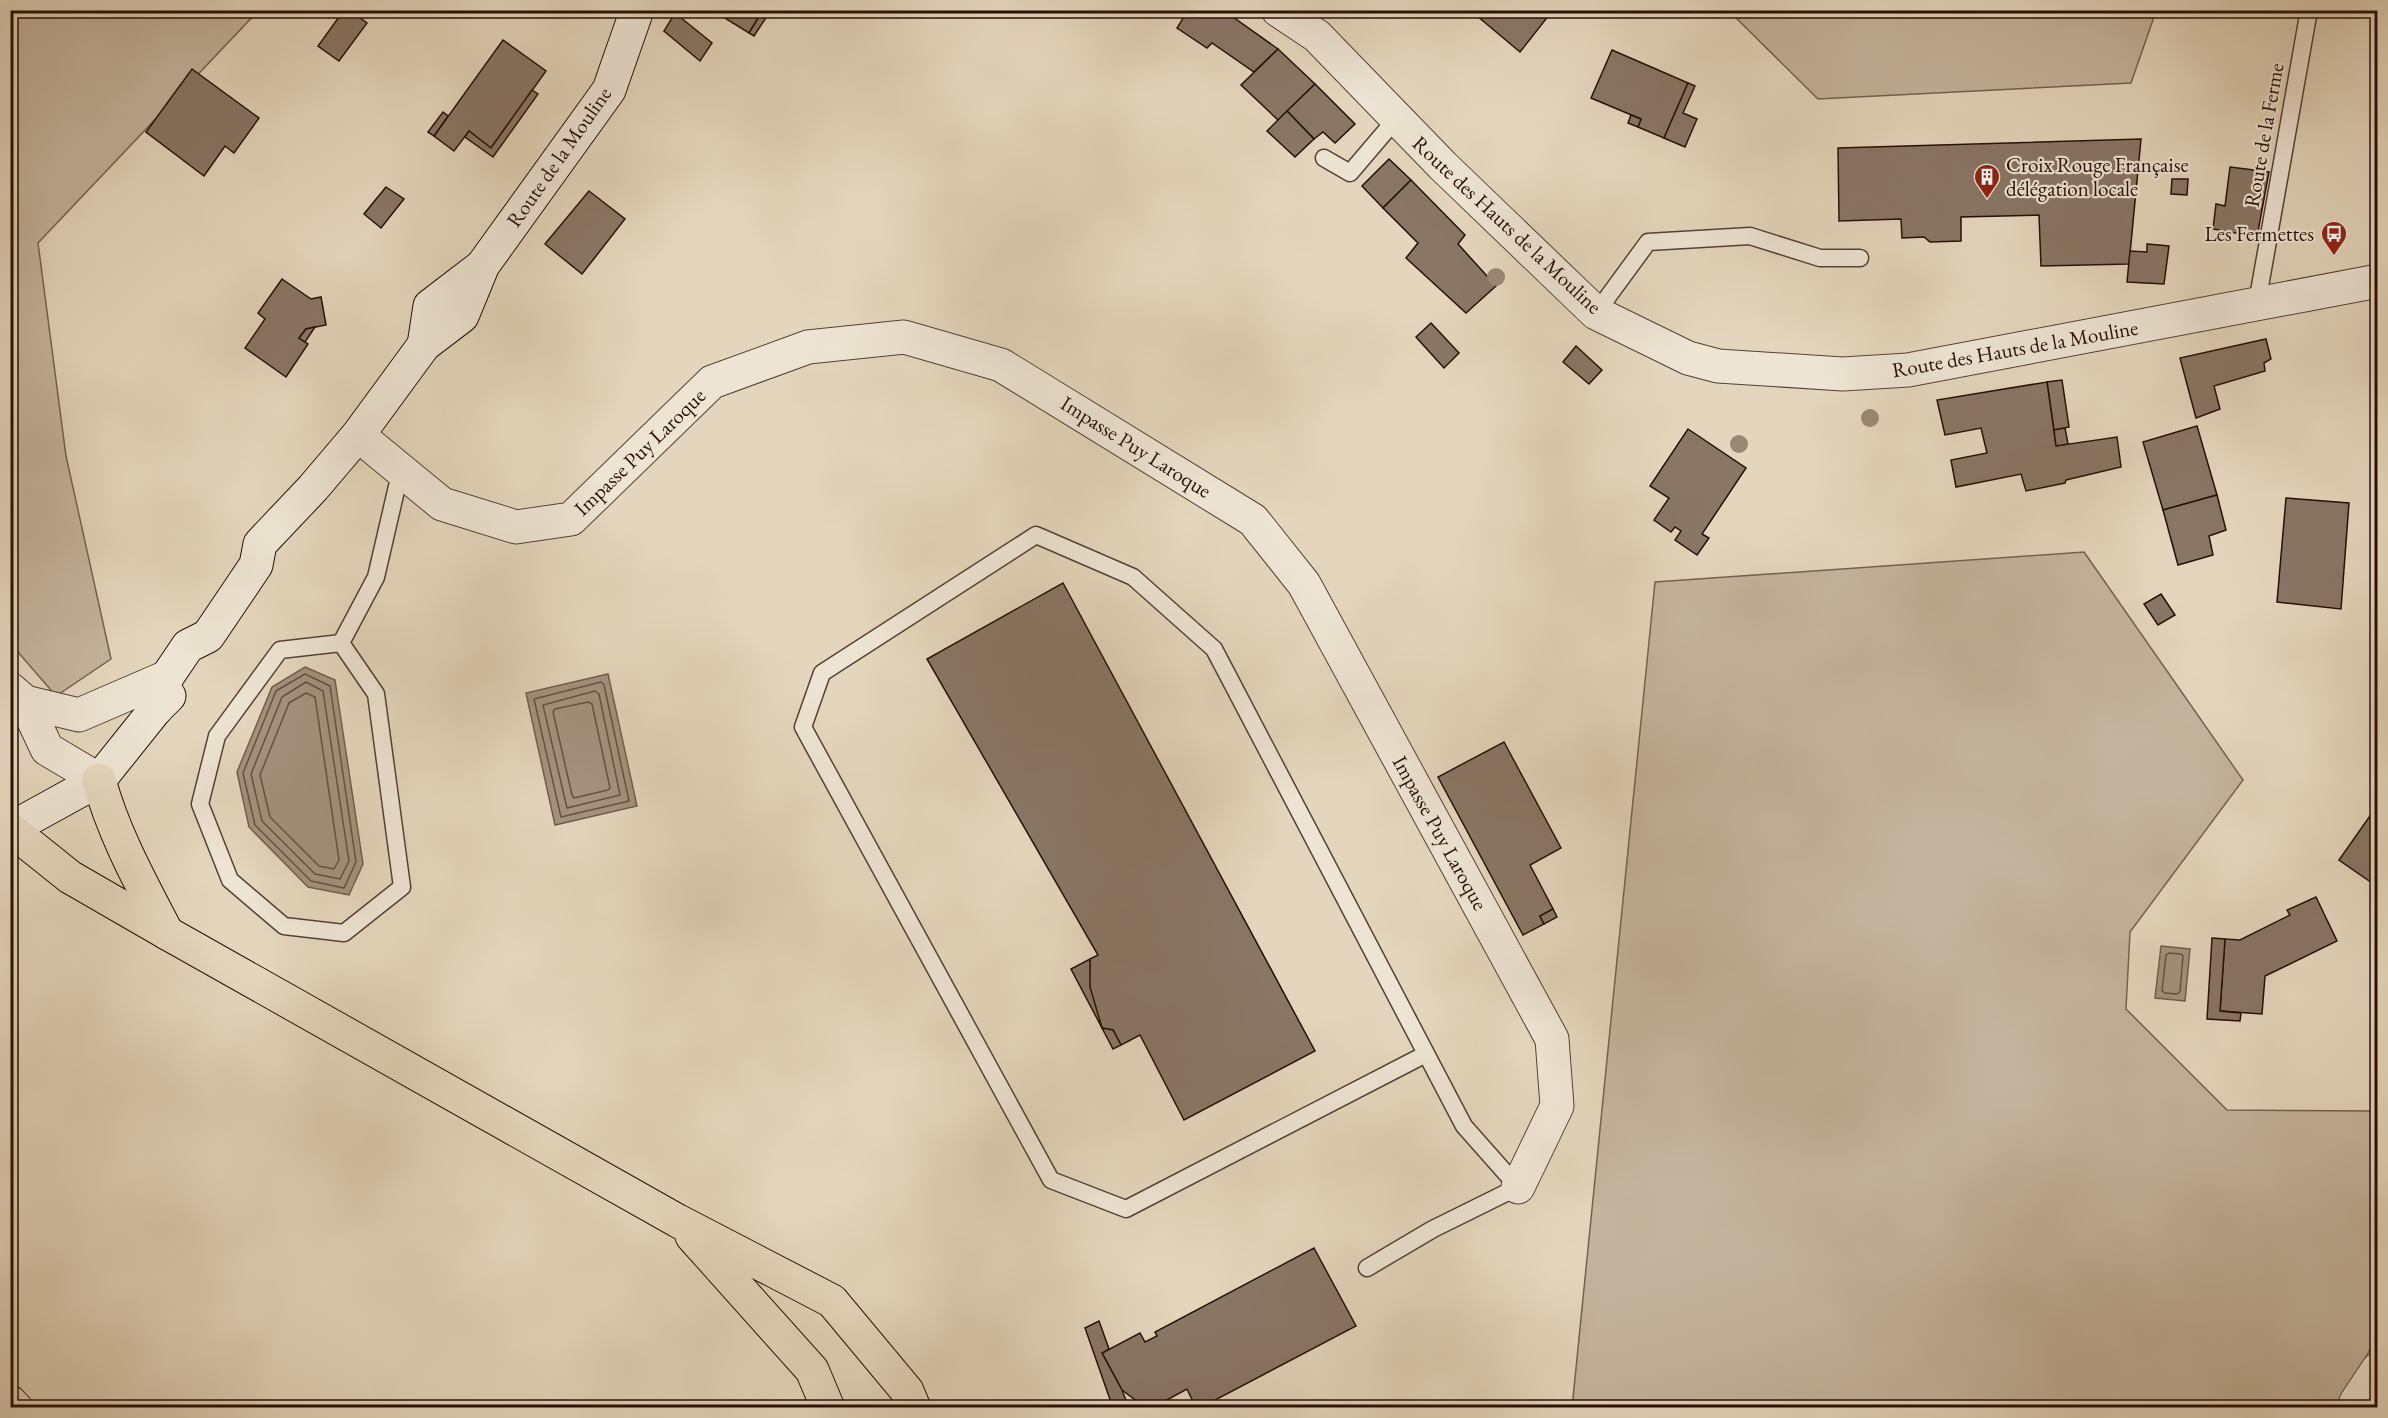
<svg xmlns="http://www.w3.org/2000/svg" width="2388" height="1418" font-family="'EB Garamond',serif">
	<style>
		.green { fill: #c4b49d; stroke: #766152; stroke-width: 1.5 }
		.water { fill: #a4927e; stroke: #725d4e; stroke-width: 1.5 }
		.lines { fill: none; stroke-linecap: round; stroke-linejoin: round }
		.shore { stroke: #665042; stroke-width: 1.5 }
		.building { fill: #897665; stroke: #270e06; stroke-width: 1.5 }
		.service-casing { stroke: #564034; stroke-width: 19 }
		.minor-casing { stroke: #564034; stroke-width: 35 }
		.secondary-casing { stroke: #270e06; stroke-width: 35 }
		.trunk-casing { stroke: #270e06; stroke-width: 35 }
		.service { stroke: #ede4d3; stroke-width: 16 }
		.minor { stroke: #ede4d3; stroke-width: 33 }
		.secondary { stroke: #ede4d3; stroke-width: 33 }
		.trunk { stroke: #e4d6bc; stroke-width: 33 }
		.tree { fill: #9a8875 }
		.labels { text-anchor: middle; stroke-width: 4.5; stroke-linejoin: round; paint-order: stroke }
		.street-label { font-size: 21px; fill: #270e06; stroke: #ede4d3 }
		.poi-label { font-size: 21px; fill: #270e06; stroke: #ede4d3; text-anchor: start }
	</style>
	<rect width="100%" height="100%" fill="#e4d6bc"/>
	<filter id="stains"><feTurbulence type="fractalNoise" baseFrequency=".00333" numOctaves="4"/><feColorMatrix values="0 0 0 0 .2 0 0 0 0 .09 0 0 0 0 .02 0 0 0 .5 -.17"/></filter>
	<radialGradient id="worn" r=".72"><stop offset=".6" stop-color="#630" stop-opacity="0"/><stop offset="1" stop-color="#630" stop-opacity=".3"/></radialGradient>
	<g class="green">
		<path d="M 2142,10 L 2155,14 L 2131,83 L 1818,99 L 1729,11 Z"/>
		<path d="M 10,11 L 258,11 L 38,243 L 66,456 L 111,659 L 56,696 L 11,644 Z"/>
		<path d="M 2084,552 L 2243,780 L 2130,932 L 2126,1009 L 2227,1110 L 2377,1111 L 2377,1337 L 2338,1407 L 1572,1408 L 1655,582 Z"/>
	</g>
	<g class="water">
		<path d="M 305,667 L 335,680 L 363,864 L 349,895 L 308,887 L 249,827 L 237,772 L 272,687 Z"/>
		<path d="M 608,674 L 637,806 L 555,825 L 526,693 Z"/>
		<path d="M 2161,946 L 2190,949 L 2185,1001 L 2155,998 Z"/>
	</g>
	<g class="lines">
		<g class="shore">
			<path d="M 305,674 L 330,686 L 356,862 L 344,888 L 311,881 L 255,825 L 243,773 L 276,691 Z"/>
			<path d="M 306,682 L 323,691 L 349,861 L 340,879 L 315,874 L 262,821 L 251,774 L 282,697 Z"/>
			<path d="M 601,682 L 604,685 L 629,801 L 561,817 L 534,699 Z"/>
			<path d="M 595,691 L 599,694 L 620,795 L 567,808 L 543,705 Z"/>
			<path d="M 306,693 L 315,697 L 339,860 L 334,869 L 319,866 L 270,817 L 260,775 L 289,703 Z"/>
			<path d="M 588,702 L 592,704 L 610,788 L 608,790 L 574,798 L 572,795 L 553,712 L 555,709 Z"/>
			<path d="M 2169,953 L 2181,954 L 2183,956 L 2180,992 L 2177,994 L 2165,993 L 2162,991 L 2166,955 Z"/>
		</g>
	</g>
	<g class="building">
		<path d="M 344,10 L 349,10 L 367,23 L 339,61 L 318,46 Z"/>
		<path d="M 716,10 L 763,10 L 749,33 L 715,12 Z"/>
		<path d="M 763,10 L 771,10 L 754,36 L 749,33 Z"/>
		<path d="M 1188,10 L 1223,10 L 1278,49 L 1254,72 L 1212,43 L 1207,48 L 1177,28 Z"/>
		<path d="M 1470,10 L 1553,10 L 1520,52 Z"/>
		<path d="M 675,13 L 712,43 L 700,61 L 664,31 Z"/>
		<path d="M 503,40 L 546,71 L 491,148 L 469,131 L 454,151 L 434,136 Z"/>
		<path d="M 1278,49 L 1315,84 L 1278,120 L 1241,85 Z"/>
		<path d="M 1612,50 L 1688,83 L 1664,138 L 1638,127 L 1641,119 L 1591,98 Z"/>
		<path d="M 192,69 L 259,118 L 234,153 L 225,146 L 204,176 L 146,132 Z"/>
		<path d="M 1688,83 L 1695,86 L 1683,113 L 1697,119 L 1685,147 L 1664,138 Z"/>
		<path d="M 1315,84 L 1355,124 L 1335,143 L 1323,132 L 1314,139 L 1287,111 Z"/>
		<path d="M 532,90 L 538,94 L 493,157 L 465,137 L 469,131 L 491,148 Z"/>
		<path d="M 1287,111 L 1314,139 L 1295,157 L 1267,131 Z"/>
		<path d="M 443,112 L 448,116 L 434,136 L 428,132 Z"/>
		<path d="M 1631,115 L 1641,119 L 1638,127 L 1628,123 Z"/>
		<path d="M 2141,139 L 2129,264 L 2041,266 L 2039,215 L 1961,217 L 1961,241 L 1930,242 L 1924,237 L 1902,238 L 1901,219 L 1839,221 L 1838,148 Z"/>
		<path d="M 1389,159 L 1411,180 L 1383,208 L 1362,186 Z"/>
		<path d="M 2230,167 L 2269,172 L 2257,237 L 2213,229 L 2216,204 L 2225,206 Z"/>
		<path d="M 2172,179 L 2188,179 L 2187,195 L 2171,194 Z"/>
		<path d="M 1411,180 L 1465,235 L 1458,244 L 1496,286 L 1466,313 L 1406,258 L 1418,243 L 1383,208 Z"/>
		<path d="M 386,187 L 404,199 L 381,228 L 364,214 Z"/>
		<path d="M 589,191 L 625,219 L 582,274 L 545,244 Z"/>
		<path d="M 2147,244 L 2169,246 L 2164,284 L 2127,282 L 2130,251 L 2147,252 Z"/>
		<path d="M 282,279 L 311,299 L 321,297 L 326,325 L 306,329 L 299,338 L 308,344 L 286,377 L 245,348 L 265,319 L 258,313 Z"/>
		<path d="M 1431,323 L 1459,353 L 1444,368 L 1416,337 Z"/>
		<path d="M 315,327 L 305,342 L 299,338 L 306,329 Z"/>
		<path d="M 2266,339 L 2271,359 L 2264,363 L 2265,371 L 2214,386 L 2220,409 L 2196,418 L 2180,358 Z"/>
		<path d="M 1576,346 L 1602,370 L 1589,384 L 1563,362 Z"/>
		<path d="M 2062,380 L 2069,427 L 2054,430 L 2047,382 Z"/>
		<path d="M 2047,382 L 2056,446 L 2117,437 L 2121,467 L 2066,480 L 2065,483 L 2026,491 L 2021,474 L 1956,487 L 1951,460 L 1987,453 L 1981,428 L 1945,435 L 1937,400 Z"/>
		<path d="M 2197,426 L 2217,495 L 2163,510 L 2143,442 Z"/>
		<path d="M 2065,428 L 2068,444 L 2056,446 L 2054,430 Z"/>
		<path d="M 1688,429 L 1746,468 L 1702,534 L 1709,538 L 1697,555 L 1675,540 L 1681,531 L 1675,527 L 1671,532 L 1654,520 L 1669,498 L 1650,486 Z"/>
		<path d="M 2217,495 L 2226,530 L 2209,536 L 2213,555 L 2178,565 L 2163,510 Z"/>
		<path d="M 2286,498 L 2349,503 L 2341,609 L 2277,602 Z"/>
		<path d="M 1063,583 L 1315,1051 L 1184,1120 L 1140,1035 L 1121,1045 L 1113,1030 L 1102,1028 L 1092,1001 L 1089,980 L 1090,959 L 1098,955 L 927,659 Z"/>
		<path d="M 2161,594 L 2175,615 L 2158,625 L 2144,604 Z"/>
		<path d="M 1504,742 L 1561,848 L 1530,865 L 1553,909 L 1540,916 L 1544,924 L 1523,935 L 1438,777 Z"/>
		<path d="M 2377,806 L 2378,807 L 2378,887 L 2339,860 Z"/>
		<path d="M 2316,897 L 2337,941 L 2265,976 L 2262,1014 L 2220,1011 L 2225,939 L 2240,940 L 2290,915 L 2287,910 Z"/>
		<path d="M 1553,909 L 1557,917 L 1544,924 L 1540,916 Z"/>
		<path d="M 2212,938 L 2225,939 L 2220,1011 L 2241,1013 L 2240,1021 L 2207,1019 Z"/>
		<path d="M 1090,959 L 1090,987 L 1102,1028 L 1071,969 Z"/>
		<path d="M 1102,1028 L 1113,1030 L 1121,1045 L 1113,1049 Z"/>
		<path d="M 1314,1248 L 1356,1326 L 1200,1408 L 1196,1408 L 1187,1389 L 1152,1408 L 1146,1408 L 1122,1390 L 1102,1353 L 1140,1333 L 1145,1342 L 1157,1336 L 1155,1332 Z"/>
		<path d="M 1099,1321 L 1109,1349 L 1102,1353 L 1122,1390 L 1129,1408 L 1113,1408 L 1085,1328 Z"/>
	</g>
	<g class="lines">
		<defs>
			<g id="service">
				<path d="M 1324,158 L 1350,173 L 1396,119"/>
				<path d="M 2257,303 L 2309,10"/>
				<path d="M 1596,313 L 1648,242 L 1750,236 L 1820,258 L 1860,258"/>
				<path d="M 341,643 L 280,650 L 217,736 L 200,804 L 230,880 L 284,926 L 344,933 L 402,887 L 376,694 L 341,643 L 376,577 L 401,469"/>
				<path d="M 1367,1268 L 1433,1229 L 1518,1187 L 1464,1126 L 1214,649 L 1133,577 L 1036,535 L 822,673 L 803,727 L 1051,1180 L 1126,1209 L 1426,1054"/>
			</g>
			<g id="minor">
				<path d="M 1278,10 L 1317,36 L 1443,166 L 1596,313 L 1688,358 L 1718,366 L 1843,374 L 1908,370 L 2378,281"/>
				<path d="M 358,435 L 442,504 L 516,527 L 571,519 L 712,382 L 808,347 L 904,337 L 1001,365 L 1253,520 L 1304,584 L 1552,1039 L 1557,1106 L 1518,1187"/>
				<path d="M 10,689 L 25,702 L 79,715 L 167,677"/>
				<path d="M 25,702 L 47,749 L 99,780"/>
				<path d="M 2356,1402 L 2378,1369"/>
			</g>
			<g id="secondary">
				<path d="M 424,345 L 430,306 L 481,267"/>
				<path d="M 155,710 L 167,677 L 188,646 L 208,636 L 256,565 L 260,544 L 313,488 L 358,435 L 424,345 L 462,316 L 483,265 L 609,90 L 637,10"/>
				<path d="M 10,829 L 99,780 L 155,710 L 169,696"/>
			</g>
			<g id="trunk">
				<path d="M 99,780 C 114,835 141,883 167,933"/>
				<path d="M 10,829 L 70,877 L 167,933 L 678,1221 L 832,1301 L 907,1391 L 914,1408"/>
				<path d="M 692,1236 L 812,1370 L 828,1408"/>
				<path d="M 10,1402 L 16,1408"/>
			</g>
		</defs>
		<use href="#service" class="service-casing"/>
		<use href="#minor" class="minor-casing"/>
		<use href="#secondary" class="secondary-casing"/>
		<use href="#trunk" class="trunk-casing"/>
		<use href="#service" class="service"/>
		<use href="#minor" class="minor"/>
		<use href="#secondary" class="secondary"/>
		<use href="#trunk" class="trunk"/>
	</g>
	<g class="tree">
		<circle cx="1496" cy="277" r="9"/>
		<circle cx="1870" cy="418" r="9"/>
		<circle cx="1739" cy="444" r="9"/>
	</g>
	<defs>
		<symbol id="building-pin" viewBox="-11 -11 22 30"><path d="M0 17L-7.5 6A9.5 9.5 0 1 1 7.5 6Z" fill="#8f2418" stroke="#ede4d3"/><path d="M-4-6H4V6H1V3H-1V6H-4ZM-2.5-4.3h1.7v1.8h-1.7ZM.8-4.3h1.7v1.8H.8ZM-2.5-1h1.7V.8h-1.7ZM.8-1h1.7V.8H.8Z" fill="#fff"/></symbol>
		<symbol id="bus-pin" viewBox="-11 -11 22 30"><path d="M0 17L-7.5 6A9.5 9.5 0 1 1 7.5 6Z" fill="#8f2418" stroke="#ede4d3"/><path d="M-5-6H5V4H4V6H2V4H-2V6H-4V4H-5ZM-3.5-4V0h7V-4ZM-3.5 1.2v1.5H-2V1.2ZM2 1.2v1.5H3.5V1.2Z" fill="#fff"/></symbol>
	</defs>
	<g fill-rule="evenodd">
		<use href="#building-pin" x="1972" y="162" width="30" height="40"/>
		<use href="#bus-pin" x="2319" y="219" width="30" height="40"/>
	</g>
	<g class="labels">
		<g class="street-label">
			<text transform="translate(2264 135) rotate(-80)" y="7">Route de la Ferme</text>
			<text transform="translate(559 157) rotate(-55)" y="7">Route de la Mouline</text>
			<text transform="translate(1507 225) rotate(43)" y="7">Route des Hauts de la Mouline</text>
			<text transform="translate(2015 349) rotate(-10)" y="7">Route des Hauts de la Mouline</text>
			<text transform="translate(1136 447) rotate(32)" y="7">Impasse Puy Laroque</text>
			<text transform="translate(640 452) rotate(-44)" y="7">Impasse Puy Laroque</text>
			<text transform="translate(1440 833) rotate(61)" y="7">Impasse Puy Laroque</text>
		</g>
		<g class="poi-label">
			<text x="2006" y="172">Croix Rouge Française<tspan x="2006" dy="24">délégation locale</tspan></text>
			<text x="2314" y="241" text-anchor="end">Les Fermettes</text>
		</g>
	</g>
	<rect width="2388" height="1418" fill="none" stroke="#e4d6bc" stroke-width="36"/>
	<rect x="12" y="12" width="2364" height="1394" fill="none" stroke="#270e06" stroke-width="3"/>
	<rect x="18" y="18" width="2352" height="1382" fill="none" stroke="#270e06" stroke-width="1.5"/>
	<rect width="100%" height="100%" filter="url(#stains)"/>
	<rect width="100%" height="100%" fill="url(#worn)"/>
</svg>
